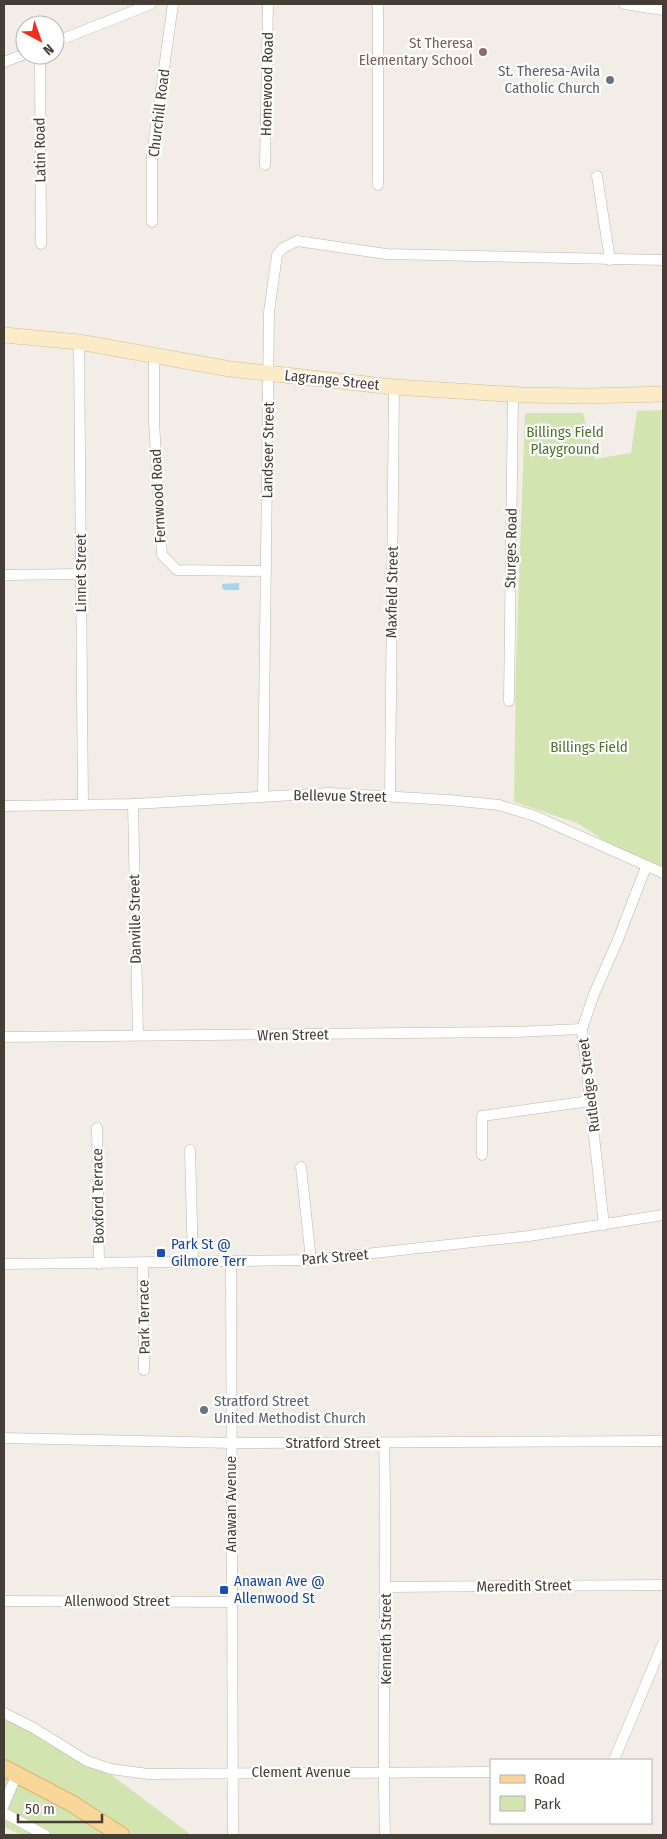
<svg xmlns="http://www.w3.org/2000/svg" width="667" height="1839" font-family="'Fira Sans Condensed',sans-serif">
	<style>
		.green { fill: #d2e5b1 }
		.water { fill: #a5d6ed }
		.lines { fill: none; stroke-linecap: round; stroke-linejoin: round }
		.street-casing { stroke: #bdb5aa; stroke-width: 11 }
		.secondary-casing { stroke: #d0bd98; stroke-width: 16 }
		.primary-casing { stroke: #deb169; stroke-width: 18 }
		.street { stroke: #fff; stroke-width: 10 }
		.secondary { stroke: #fcebc7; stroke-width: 15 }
		.primary { stroke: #f9d699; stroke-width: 16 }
		.education-dot { fill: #8d6e63; stroke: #fff; stroke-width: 2 }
		.worship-dot { fill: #6b7280; stroke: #fff; stroke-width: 2 }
		.transit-dot { fill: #1a4fb4; stroke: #fff; stroke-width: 2 }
		.labels { text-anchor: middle; stroke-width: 4.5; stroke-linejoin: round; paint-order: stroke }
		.education-label { font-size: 15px; fill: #785e54; stroke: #fff; text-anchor: end }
		.worship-label { font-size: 15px; fill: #5b616d; stroke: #fff; text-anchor: end }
		.street-label { font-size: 15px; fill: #453e36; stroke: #fff }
		.park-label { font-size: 15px; fill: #4d742c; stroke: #fff }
		.transit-label { font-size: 15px; fill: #164399; stroke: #fff; text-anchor: start }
	</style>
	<rect width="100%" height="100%" fill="#f2eee7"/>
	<g class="green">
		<path d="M 663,410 L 663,867 L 627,855 L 577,823 L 514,802 L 516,664 L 525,413 L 583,413 L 595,459 L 631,453 L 637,411 Z"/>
		<path d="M 4,1707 L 59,1748 L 101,1767 L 191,1835 L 21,1835 L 4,1827 Z"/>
	</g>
	<path class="water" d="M 239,583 L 239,590 L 225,590 L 222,588 L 222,584 Z"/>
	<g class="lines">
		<defs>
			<g id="street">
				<path d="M 378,4 L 378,185"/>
				<path d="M 624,4 L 663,10"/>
				<path d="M 55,42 L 151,4"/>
				<path d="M 40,55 L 41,244"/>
				<path d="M 4,62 L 25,54"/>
				<path d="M 265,165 L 268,4"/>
				<path d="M 597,176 L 610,260"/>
				<path d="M 152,222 L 152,154 L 173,4"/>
				<path d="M 79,342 L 83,805"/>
				<path d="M 154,357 L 154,422 L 162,555 L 177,570 L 266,571"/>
				<path d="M 4,575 L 81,574"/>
				<path d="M 509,701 L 513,395"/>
				<path d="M 390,796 L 394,387"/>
				<path d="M 263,797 L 269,312 L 277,255 L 283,248 L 297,241 L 386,254 L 663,260"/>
				<path d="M 133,804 L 138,1035"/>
				<path d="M 4,806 L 133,804 L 330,793 L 449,800 L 499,805 L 535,816 L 663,873"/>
				<path d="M 4,1037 L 515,1032 L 582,1029"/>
				<path d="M 97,1128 L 99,1264"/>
				<path d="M 190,1150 L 193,1263"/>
				<path d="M 482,1155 L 482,1116 L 590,1101"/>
				<path d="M 301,1167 L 311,1260"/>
				<path d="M 604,1225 L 582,1029 L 594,994 L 617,942 L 646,867"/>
				<path d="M 231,1263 L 233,1835"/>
				<path d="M 4,1264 L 311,1260 L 529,1236 L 663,1215"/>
				<path d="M 143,1264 L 144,1370"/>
				<path d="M 4,1438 L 231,1443 L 663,1441"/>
				<path d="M 384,1443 C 388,1574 381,1705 385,1835"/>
				<path d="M 386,1587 L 663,1585"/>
				<path d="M 4,1601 L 231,1602"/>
				<path d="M 4,1713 L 32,1727 L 87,1761 L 111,1769 L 148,1774 L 491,1772"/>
				<path d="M 614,1760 L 663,1643"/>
				<path d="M 4,1805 L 17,1774"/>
				<path d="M 4,1813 L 45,1835"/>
			</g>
			<path id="secondary" d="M 4,335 L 79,342 L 230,369 L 394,387 L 522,395 L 588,396 L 663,394"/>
			<path id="primary" d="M 4,1768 L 71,1803 L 121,1835"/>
		</defs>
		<use href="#street" class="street-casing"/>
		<use href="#secondary" class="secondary-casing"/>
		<use href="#primary" class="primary-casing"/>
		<use href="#street" class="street"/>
		<use href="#secondary" class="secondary"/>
		<use href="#primary" class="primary"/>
	</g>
	<circle class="education-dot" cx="483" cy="52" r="5"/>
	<g class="worship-dot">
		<circle cx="610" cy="80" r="5"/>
		<circle cx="204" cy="1410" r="5"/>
	</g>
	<g class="transit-dot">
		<rect x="156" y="1248" width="10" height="10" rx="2.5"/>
		<rect x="219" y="1585" width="10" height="10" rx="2.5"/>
	</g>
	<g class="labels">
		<g class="education-label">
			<text x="473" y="48">St Theresa<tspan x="473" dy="17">Elementary School</tspan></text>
		</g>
		<g class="worship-label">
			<text x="600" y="76">St. Theresa-Avila<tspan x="600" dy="17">Catholic Church</tspan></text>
			<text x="214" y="1406" text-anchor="start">Stratford Street<tspan x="214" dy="17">United Methodist Church</tspan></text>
		</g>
		<g class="street-label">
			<text transform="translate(267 84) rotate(-89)" y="5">Homewood Road</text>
			<text transform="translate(159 113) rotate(-83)" y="5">Churchill Road</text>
			<text transform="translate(40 150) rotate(-91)" y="5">Latin Road</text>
			<text transform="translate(332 380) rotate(6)" y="5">Lagrange Street</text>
			<text transform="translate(268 450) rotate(-89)" y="5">Landseer Street</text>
			<text transform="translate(158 496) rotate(-93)" y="5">Fernwood Road</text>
			<text transform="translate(511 548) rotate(-89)" y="5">Sturges Road</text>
			<text transform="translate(81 573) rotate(-90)" y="5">Linnet Street</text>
			<text transform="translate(392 592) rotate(-89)" y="5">Maxfield Street</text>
			<text transform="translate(340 796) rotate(1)" y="5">Bellevue Street</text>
			<text transform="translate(135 919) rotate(-91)" y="5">Danville Street</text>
			<text transform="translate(293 1035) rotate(-1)" y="5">Wren Street</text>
			<text transform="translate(589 1085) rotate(-97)" y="5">Rutledge Street</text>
			<text transform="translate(98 1196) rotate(-91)" y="5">Boxford Terrace</text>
			<text transform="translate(335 1257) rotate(-5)" y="5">Park Street</text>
			<text transform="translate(144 1317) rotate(-91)" y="5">Park Terrace</text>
			<text x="333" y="1448">Stratford Street</text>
			<text transform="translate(231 1504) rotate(-90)" y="5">Anawan Avenue</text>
			<text transform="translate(524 1586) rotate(-1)" y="5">Meredith Street</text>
			<text x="117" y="1606">Allenwood Street</text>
			<text transform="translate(386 1639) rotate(-90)" y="5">Kenneth Street</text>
			<text x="301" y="1777">Clement Avenue</text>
		</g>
		<g class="park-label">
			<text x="565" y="437">Billings Field<tspan x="565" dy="17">Playground</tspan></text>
			<text x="589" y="752">Billings Field</text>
		</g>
		<g class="transit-label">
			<text x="171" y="1249">Park St @<tspan x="171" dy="17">Gilmore Terr</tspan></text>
			<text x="234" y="1586">Anawan Ave @<tspan x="234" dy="17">Allenwood St</tspan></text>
		</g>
	</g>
	<rect width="667" height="1839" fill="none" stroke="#453e36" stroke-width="10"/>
	<rect x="490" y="1759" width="162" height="65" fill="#ffffff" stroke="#b5b2af"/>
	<rect x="500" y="1775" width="25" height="8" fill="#f9d699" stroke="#b5b2af"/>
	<text x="534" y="1784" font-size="15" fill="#453e36">Road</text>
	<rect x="500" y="1796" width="25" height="15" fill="#d2e5b1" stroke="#b5b2af"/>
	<text x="534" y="1809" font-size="15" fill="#453e36">Park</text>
	<g transform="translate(40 40) rotate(139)"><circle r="24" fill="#ffffff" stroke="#b5b2af"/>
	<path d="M0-4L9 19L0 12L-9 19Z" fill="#f02e20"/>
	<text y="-8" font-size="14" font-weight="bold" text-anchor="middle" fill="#453e36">N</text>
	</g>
	<path d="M18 1814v8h84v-8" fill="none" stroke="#453e36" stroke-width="2.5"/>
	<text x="25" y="1814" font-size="15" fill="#453e36" stroke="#ffffff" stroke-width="4" paint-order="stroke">50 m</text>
</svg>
